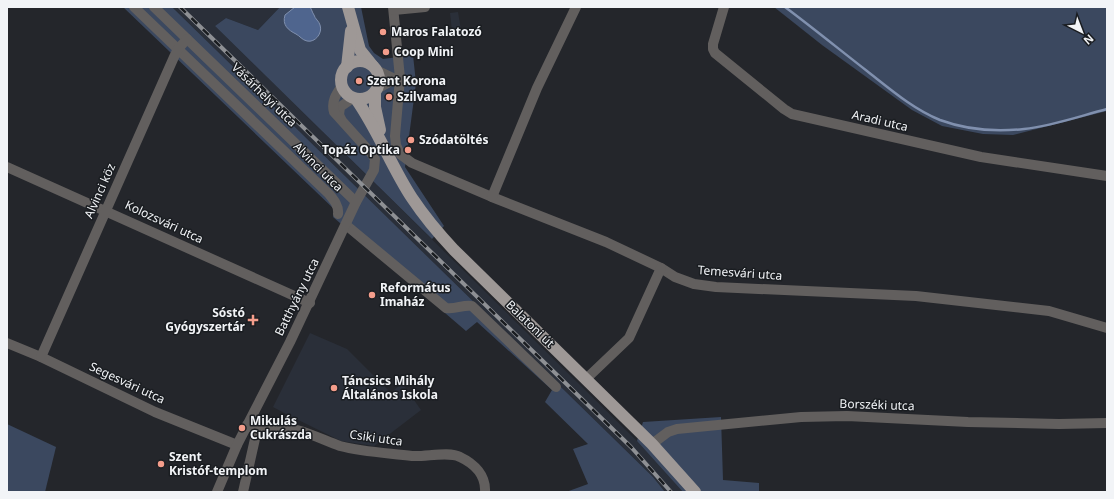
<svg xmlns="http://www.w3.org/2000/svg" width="1114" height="499" font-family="'Noto Sans',sans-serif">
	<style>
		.built { fill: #2a2f39 }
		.green { fill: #3b485f }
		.water { fill: #4f658e; stroke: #8090ae }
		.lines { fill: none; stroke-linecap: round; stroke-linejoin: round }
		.stream { stroke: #8090ae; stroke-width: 2.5 }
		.minor { stroke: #625f5e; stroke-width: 10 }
		.major { stroke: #9e9896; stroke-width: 12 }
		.rail-casing { stroke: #8e9094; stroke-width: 4 }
		.rail { stroke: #1a1d21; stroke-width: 2.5; stroke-dasharray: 8; stroke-linecap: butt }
		.poi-dot { fill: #f49d8b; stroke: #1a1d21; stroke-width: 1.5 }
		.labels { text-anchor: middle; stroke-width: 3; stroke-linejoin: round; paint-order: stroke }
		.poi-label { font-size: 12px; font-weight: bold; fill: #f2f4f7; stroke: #1a1d21; text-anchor: start }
		.street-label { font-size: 12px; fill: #f2f4f7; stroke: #1a1d21 }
	</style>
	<rect width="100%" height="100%" fill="#24262b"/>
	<g class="built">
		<path d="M 172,7 L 280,7 L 258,30 L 226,18 L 215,26 L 637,441 L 683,492 L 665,492 L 653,477 Z"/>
		<path d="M 458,12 L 461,30 L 452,31 L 450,13 Z"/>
		<path d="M 310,333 L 347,349 L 391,393 L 402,383 L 421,410 L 374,446 L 341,441 L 288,415 L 273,407 Z"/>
	</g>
	<g class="green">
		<path d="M 123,7 L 172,7 L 653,477 L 665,492 L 566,492 L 588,484 L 573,449 L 588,444 L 545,402 L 552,390 L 477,322 L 466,331 L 333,217 L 335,210 Z"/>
		<path d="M 280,7 L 361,7 L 369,46 L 374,53 L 383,59 L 413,55 L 416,83 L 405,167 L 444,226 L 432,239 L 215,26 L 226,18 L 258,30 Z"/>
		<path d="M 774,7 L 1107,7 L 1107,111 L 1013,135 L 983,134 L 942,126 L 912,110 L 822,45 Z"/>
		<path d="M 721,417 L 723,480 L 759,483 L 759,492 L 683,492 L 637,441 L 643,422 Z"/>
		<path d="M 7,424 L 56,447 L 45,492 L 7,492 Z"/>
	</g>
	<path class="water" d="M 295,7 L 310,7 C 312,10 312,12 314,15 C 315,19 319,21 320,25 C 323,33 315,43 307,41 C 302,40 300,36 296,34 C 288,30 282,25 285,15 Z"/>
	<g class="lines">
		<path class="stream" d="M 785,7 C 813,28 840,50 867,71 C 890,89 913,109 940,120 C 967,130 996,132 1024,129 C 1052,126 1080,116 1107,109"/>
		<g class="minor">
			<path d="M 134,7 L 329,194 C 334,200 339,206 338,214"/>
			<path d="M 154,7 L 356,202"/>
			<path d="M 393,7 L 400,78 L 395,136 L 396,145 L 400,154 L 412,163 L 492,197 L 606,242 L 661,268 L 675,277 L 694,284 L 716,287 L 916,296 L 1049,311 L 1107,328"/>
			<path d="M 724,7 L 713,44 L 713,49 L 715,53 L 784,109 L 792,114 L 981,157 L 1107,176"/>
			<path d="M 394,10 L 425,7"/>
			<path d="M 376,70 L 395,79"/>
			<path d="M 377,89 L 395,79 L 400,78"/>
			<path d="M 341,119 L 339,115 L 340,107 L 353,98"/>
			<path d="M 7,167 L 310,303"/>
			<path d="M 492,197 L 537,88 L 576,7"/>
			<path d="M 346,225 L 446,308 C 455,310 464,304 472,306 L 556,387"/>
			<path d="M 7,343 L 41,357 L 155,412 L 237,445"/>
			<path d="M 41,357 L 174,57 L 178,49 L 187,39"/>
			<path d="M 586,379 L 629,338 L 661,268"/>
			<path d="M 247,425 C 250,427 254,429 258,430 C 271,431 284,427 297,430 C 312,434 326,441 340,446 C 363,452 388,453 412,456 C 426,457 449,451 460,457 C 475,464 486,476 485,492"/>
			<path d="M 652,444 L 668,432 L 677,429 L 801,417 L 847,416 L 968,422 L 1059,424 L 1107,423"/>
			<path d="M 217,492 L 237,445 L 290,342 L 356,202 L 374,170 L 375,159 L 371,153 L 334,112 C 331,102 336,94 342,86"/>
			<path d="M 243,492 L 257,430"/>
		</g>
		<g class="major">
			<path d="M 348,7 L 360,50 L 372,65"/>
			<circle cx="360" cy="80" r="19"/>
			<path d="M 347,67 L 351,31"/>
			<path d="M 375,92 L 375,107 L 380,130"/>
			<path d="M 356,99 C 378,130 391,166 412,198 C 424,216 439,234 454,250 L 652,444 L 695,492"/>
		</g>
		<defs>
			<path id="rail" d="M 180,7 L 631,447 L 671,492"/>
		</defs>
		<use href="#rail" class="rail-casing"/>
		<use href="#rail" class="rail"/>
	</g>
	<g class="poi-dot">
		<circle cx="383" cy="32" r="4"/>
		<circle cx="386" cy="52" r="4"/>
		<circle cx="359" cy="81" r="4"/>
		<circle cx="389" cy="97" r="4"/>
		<circle cx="411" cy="140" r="4"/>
		<circle cx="408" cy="150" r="4"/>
		<circle cx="372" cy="295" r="4"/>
		<path d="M251 314h4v4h4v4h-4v4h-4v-4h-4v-4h4z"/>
		<circle cx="334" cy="388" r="4"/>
		<circle cx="242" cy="428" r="4"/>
		<circle cx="161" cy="464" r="4"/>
	</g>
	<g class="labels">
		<g class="poi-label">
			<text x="391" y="36">Maros Falatozó</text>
			<text x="394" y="56">Coop Mini</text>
			<text x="367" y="85">Szent Korona</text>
			<text x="397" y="101">Szilvamag</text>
			<text x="419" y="144">Szódatöltés</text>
			<text x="400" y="154" text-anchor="end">Topáz Optika</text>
			<text x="380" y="292">Református<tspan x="380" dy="14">Imaház</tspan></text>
			<text x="245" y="317" text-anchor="end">Sóstó<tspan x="245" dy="14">Gyógyszertár</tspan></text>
			<text x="342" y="385">Táncsics Mihály<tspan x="342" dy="14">Általános Iskola</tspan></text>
			<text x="250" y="425">Mikulás<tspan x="250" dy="14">Cukrászda</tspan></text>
			<text x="169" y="461">Szent<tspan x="169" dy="14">Kristóf-templom</tspan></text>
		</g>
		<g class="street-label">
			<text transform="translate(264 95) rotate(44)" y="4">Vásárhelyi utca</text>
			<text transform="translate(880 121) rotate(13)" y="4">Aradi utca</text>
			<text transform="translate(318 167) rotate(45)" y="4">Alvinci utca</text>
			<text transform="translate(100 191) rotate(-66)" y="4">Alvinci köz</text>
			<text transform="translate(164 222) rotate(25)" y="4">Kolozsvári utca</text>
			<text transform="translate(740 273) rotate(4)" y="4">Temesvári utca</text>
			<text transform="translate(297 297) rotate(-64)" y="4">Batthyány utca</text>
			<text transform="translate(530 324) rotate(44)" y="4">Balatoni út</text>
			<text transform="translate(127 383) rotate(25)" y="4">Segesvári utca</text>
			<text transform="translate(877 405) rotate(2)" y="4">Borszéki utca</text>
			<text transform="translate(376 438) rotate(8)" y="4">Csiki utca</text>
		</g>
	</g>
	<rect width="1114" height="499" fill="none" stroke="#f2f4f7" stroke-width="16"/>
	<g transform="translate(1082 32) rotate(138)" stroke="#1a1d21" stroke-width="3" paint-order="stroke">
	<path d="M0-3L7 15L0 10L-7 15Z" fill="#f2f4f7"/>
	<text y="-6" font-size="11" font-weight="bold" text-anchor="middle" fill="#f2f4f7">N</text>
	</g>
</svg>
